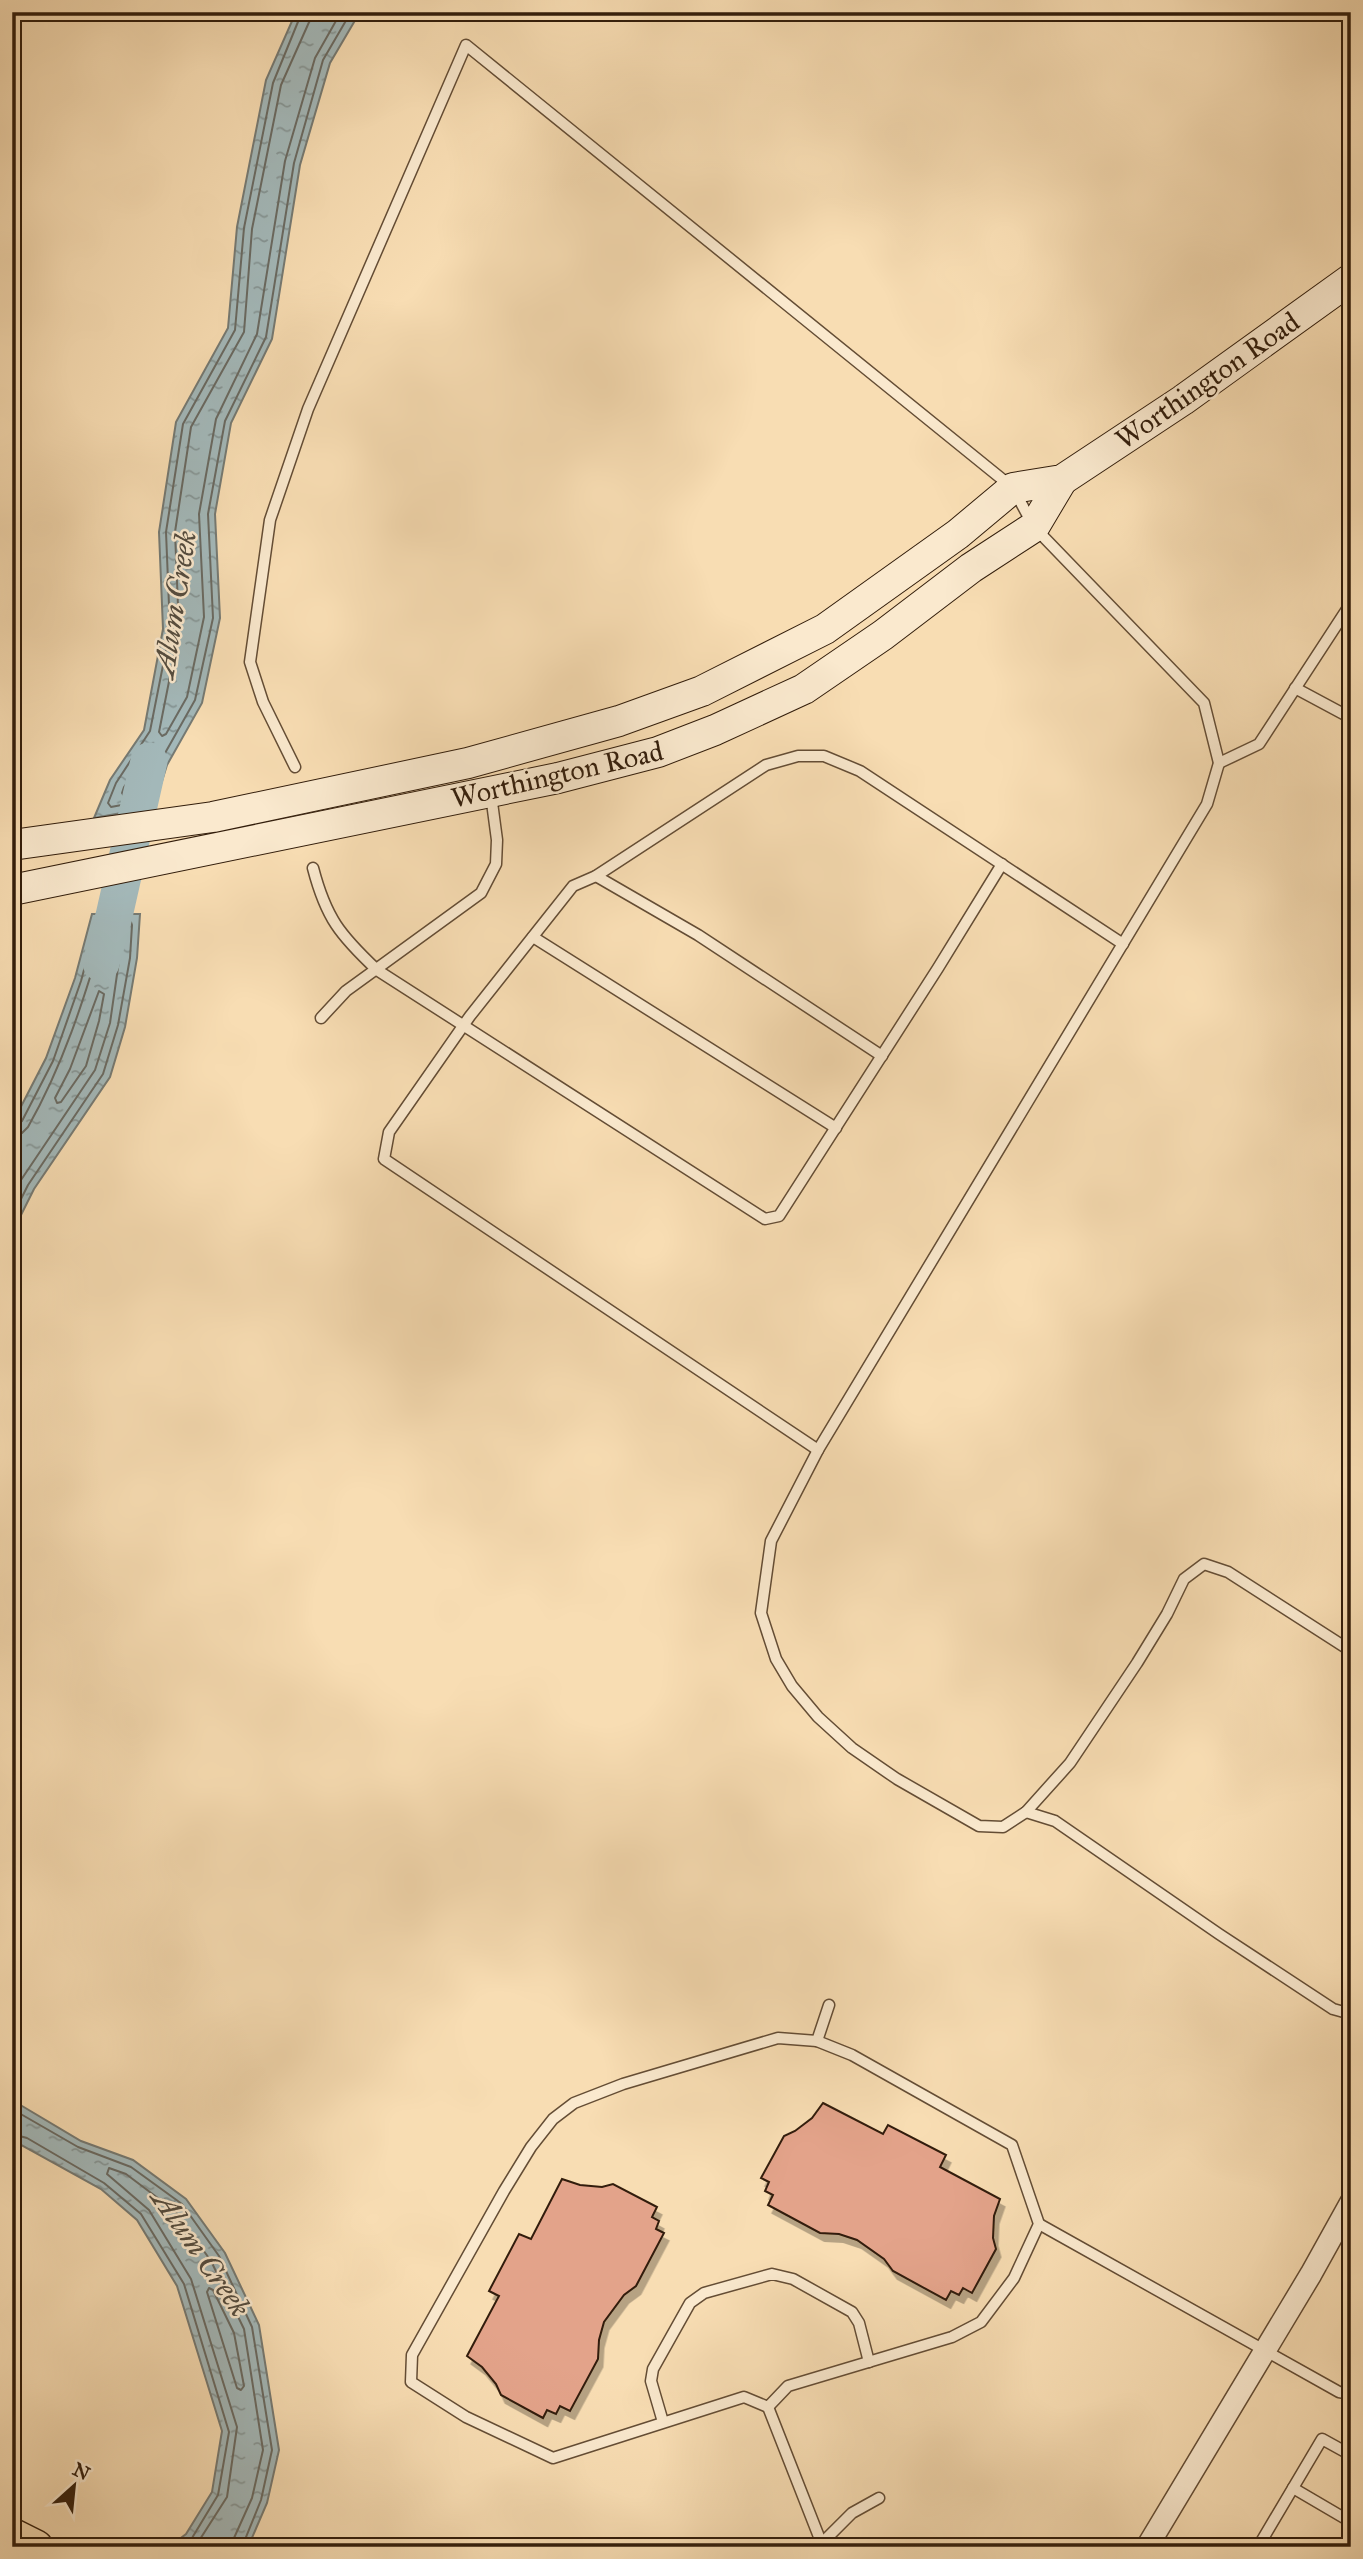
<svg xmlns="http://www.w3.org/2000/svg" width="1363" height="2559" font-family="'IM FELL Great Primer',serif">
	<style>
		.water { fill: url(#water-ripples); stroke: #767a73; stroke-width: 2 }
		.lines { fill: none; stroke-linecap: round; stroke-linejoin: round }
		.shore { stroke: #6a6a62; stroke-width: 2 }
		.river { stroke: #a3b8b9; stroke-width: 37 }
		.building { fill: #e3a38a; stroke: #321d0b; stroke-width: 2; filter: url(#shadow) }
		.lane-casing { stroke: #644d35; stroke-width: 13 }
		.street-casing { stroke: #644d35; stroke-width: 24 }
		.secondary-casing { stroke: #321d0b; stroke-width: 32 }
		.primary-casing { stroke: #321d0b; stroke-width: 36 }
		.lane { stroke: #fae9ce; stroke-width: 10 }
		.street { stroke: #fae9ce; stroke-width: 21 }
		.secondary { stroke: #fae9ce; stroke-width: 30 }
		.primary { stroke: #f8ddb3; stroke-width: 33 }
		.labels { text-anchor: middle; stroke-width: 5; stroke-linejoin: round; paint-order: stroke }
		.street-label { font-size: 28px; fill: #321d0b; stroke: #fae9ce }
		.water-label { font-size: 30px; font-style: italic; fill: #544c3f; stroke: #fae9ce }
	</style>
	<defs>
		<pattern id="water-ripples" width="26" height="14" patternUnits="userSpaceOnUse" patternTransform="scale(1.75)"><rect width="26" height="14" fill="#a3b8b9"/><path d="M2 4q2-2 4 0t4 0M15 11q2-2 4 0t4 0" fill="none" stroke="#859595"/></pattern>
		<filter id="shadow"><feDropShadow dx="4.5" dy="8" stdDeviation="0" flood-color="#0004"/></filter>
	</defs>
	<rect width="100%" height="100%" fill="#f8ddb3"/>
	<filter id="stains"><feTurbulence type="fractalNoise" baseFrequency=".00286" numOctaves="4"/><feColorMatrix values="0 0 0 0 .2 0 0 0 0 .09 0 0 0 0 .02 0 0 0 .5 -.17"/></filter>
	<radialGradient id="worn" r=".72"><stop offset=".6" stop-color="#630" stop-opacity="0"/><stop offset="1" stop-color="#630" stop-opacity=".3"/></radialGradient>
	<g class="water">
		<path d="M 296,12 L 360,12 L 330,63 L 300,165 L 272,339 L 231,423 L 215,514 L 220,618 L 202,703 L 167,765 L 154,807 L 94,818 L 110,780 L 144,730 L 163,629 L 159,532 L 176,422 L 228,328 L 237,227 L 266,80 Z"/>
		<path d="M 92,914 L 140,914 L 137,958 L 125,1027 L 110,1077 L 34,1189 L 12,1233 L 12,1124 L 46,1058 L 75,978 Z"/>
		<path d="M 12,2100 L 81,2141 L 133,2160 L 186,2199 L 225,2253 L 259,2325 L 279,2450 L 267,2503 L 248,2547 L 169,2547 L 186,2534 L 212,2492 L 222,2431 L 177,2286 L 137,2220 L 101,2189 L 12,2140 Z"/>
	</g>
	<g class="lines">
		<g class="shore">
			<path d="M 302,12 L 273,83 L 244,228 L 235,330 L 183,424 L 166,532 L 170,630 L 150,731 L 116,783 L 108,803 L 111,807 L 148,800 L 160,762 L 195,700 L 213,618 L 208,514 L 225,421 L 266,337 L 294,163 L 323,60 L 351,12"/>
			<path d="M 311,12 L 310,20 L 281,85 L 252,229 L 244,332 L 191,427 L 175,532 L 179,631 L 159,732 L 162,736 L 166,734 L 187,697 L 204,617 L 199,514 L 216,419 L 257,334 L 285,161 L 315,58 L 341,12"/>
			<path d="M 150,751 L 154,755 L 142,792 L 124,796 L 122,793 L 124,787 Z"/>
			<path d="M 99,991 L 104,994 L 99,1021 L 86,1066 L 61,1102 L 57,1103 L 55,1098 L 70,1069 Z"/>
			<path d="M 12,1126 L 22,1121 L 53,1061 L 81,981 L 97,922 L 131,922 L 132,925 L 130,958 L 118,1025 L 103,1074 L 28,1185 L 12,1217"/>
			<path d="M 12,1135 L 22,1133 L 28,1127 C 63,1065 84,1000 104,931 L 121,930 L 123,933 L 110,1023 L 95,1070 L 21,1180 L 12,1198"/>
			<path d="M 12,2109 L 78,2147 L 131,2167 L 182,2204 L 219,2256 L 252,2327 L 272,2450 L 261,2500 L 242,2547"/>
			<path d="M 12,2134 L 27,2138 L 104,2183 L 141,2214 L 184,2284 L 229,2432 L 218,2495 L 192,2538 L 181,2547"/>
			<path d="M 209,2288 L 213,2290 L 234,2333 L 244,2386 L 241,2390 L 237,2388 L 207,2292 Z"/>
			<path d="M 195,2547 L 227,2497 L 237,2427 L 191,2279 L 149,2210 L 107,2174 L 109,2168 L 126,2174 L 175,2211 L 211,2261 L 244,2329 L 263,2450 L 252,2498 L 234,2538 L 233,2547"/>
		</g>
		<path class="river" d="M 101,963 L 114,916 L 149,761"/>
	</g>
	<g class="building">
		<path d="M 823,2103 L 883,2134 L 888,2125 L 946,2155 L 940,2167 L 1000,2199 L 994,2216 L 993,2238 L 996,2249 L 972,2293 L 963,2288 L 959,2295 L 951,2291 L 946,2300 L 893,2271 L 884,2259 L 857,2240 L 839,2234 L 820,2233 L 768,2205 L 773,2195 L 765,2191 L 769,2182 L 761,2178 L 784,2136 L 795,2131 L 812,2118 Z"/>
		<path d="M 562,2179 L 580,2185 L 602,2187 L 613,2184 L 657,2207 L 652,2217 L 659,2221 L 656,2229 L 664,2233 L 636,2286 L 624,2295 L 604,2322 L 599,2340 L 598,2359 L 570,2411 L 560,2406 L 556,2414 L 547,2410 L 543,2418 L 501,2395 L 496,2384 L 482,2367 L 467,2356 L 499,2296 L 489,2291 L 519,2234 L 531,2239 Z"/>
	</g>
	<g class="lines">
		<defs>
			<g id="lane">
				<path d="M 1334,294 L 1351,304"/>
				<path d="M 1295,688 L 1351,718"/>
				<path d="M 1219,763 L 1259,744 L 1351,603"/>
				<path d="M 295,767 L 263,702 L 250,662 L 270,520 L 308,409 L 466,45 L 1013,488 L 1034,527 L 1204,703 L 1219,763 L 1207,804 L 818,1450 L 771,1541 L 761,1613 L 776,1659 L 792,1686 L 818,1717 L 852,1748 L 897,1779 L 979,1826 L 1003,1827 L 1026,1812 L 1070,1763 L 1137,1663 L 1167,1614 L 1184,1579 L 1204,1564 L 1228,1572 L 1351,1651"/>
				<path d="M 313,868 C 326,918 340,935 377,970 L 765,1219 L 779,1216 L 938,968 L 1002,864"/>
				<path d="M 596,876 L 698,935 L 882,1056"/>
				<path d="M 533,937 L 836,1128"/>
				<path d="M 321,1018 L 346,991 L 481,893 L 496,864 L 497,840 L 491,795"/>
				<path d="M 818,1450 L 384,1159 L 389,1132 L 470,1016 L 573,886 L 596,876 L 766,765 L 798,756 L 824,756 L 860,771 L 1123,944"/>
				<path d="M 1026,1812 L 1055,1821 L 1219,1934 L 1333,2009 L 1351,2014"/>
				<path d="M 778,2038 L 817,2041 L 852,2055 L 1012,2145 L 1039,2224 L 1014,2278 L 981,2322 L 952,2337 L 788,2386 L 768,2407 L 744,2397 L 553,2458 L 466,2417 L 411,2382 L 412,2355 L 504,2191 L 531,2147 L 553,2119 L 574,2103 L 623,2084 Z"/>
				<path d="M 817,2041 L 829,2005"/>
				<path d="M 1039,2224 L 1339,2392 L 1351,2394"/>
				<path d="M 768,2407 L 823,2547"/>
				<path d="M 663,2422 L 651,2381 L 653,2369 L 690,2303 L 704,2293 L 772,2274 L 793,2279 L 852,2312 L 859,2323 L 869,2362"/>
				<path d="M 1293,2488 L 1351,2522"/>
				<path d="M 818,2547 L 852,2513 L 879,2498"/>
				<path d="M 1258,2547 L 1322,2439 L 1351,2455"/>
			</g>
			<path id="street" d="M 1147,2547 L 1311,2274 L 1351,2202"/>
			<g id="secondary">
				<path d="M 12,845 L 213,817 L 468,763 L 619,721 L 702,691 L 825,629 L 958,534 L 1013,488 L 1062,480 L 1183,400 L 1351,279"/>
				<path d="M 12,890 L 558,778 L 658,752 L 715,730 L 804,689 L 883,635 L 971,568 L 1034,527 L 1062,480"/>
			</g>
			<path id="primary" d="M 12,2535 L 36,2547"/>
		</defs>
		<use href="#lane" class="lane-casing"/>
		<use href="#street" class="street-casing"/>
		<use href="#secondary" class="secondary-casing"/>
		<use href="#primary" class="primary-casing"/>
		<use href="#lane" class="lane"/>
		<use href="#street" class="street"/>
		<use href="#secondary" class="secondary"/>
		<use href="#primary" class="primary"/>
	</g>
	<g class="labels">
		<g class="street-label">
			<text transform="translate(1207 380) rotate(-35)" y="10">Worthington Road</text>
			<text transform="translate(557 774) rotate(-13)" y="10">Worthington Road</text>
		</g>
		<g class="water-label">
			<text transform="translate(175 604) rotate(-81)" y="10">Alum Creek</text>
			<text transform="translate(201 2253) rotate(55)" y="10">Alum Creek</text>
		</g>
	</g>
	<rect width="1363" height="2559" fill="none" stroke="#f8ddb3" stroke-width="42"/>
	<rect x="14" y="14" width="1335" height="2531" fill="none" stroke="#321d0b" stroke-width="3.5"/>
	<rect x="21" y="21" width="1321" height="2517" fill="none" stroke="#321d0b" stroke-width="2"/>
	<g transform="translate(74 2486) rotate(27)" stroke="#fae9ce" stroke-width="5" paint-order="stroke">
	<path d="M0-5L12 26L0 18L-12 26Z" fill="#321d0b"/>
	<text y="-10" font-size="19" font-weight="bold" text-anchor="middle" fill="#321d0b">N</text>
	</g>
	<rect width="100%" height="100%" filter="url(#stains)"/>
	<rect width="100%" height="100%" fill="url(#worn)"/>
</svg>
